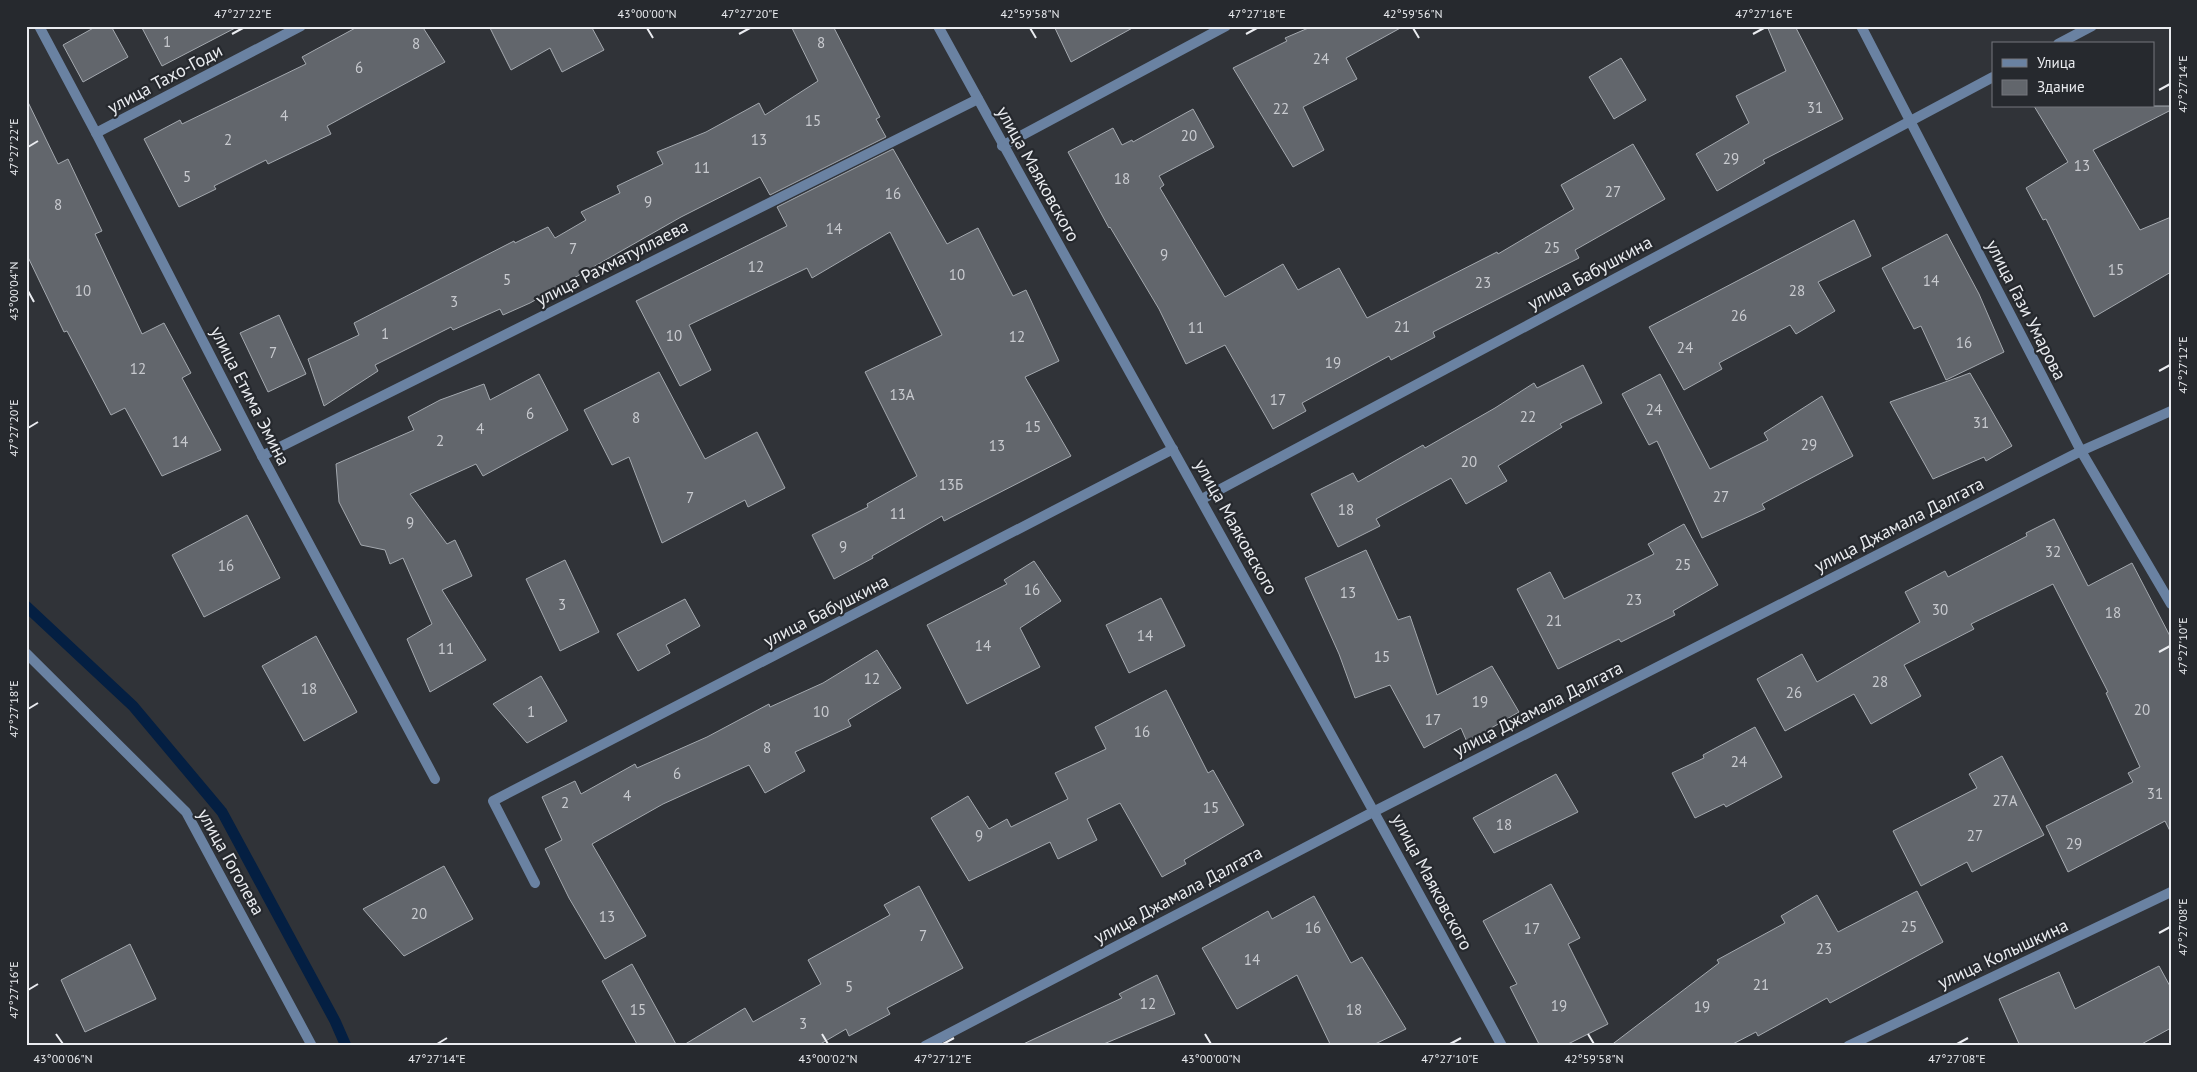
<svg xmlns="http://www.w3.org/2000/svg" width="2197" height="1072" font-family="'PT Sans',sans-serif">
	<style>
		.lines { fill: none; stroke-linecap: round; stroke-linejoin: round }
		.stream { stroke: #041f42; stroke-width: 11 }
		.building { fill: #62666c; stroke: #a4a9af }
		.minor { stroke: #6a82a2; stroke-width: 10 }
		.tertiary { stroke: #6a82a2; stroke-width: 10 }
		.ticks { fill: none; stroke: #eaecf0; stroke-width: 2 }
		.labels { text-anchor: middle; stroke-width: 4.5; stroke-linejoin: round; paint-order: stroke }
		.number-label { font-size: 15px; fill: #c8cacf }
		.street-label { font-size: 18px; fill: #eaecf0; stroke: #26292e }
		.neatline { fill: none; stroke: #eaecf0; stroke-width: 2 }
		.ticks-label { font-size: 12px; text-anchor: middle; fill: #eaecf0 }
	</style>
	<rect width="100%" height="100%" fill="#303338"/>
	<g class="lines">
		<path class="stream" d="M 26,606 L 133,706 L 222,812 L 335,1021 L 346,1046"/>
	</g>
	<g class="building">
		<path d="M 97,26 L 111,26 L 128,57 L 83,82 L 63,45 Z"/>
		<path d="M 141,26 L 239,26 L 162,66 Z"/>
		<path d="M 359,26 L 422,26 L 445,62 L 327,126 L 331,134 L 268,164 L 266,160 L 214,186 L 216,189 L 179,207 L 144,139 L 180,120 L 182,124 L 306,64 L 302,57 Z"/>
		<path d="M 489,26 L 591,26 L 604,50 L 562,72 L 550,48 L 511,70 Z"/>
		<path d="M 791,26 L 833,26 L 880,117 L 876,119 L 886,137 L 770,195 L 760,177 L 681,217 L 530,303 L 503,315 L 500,309 L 453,330 L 451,327 L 375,365 L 378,371 L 324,406 L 308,359 L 359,335 L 354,323 L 514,241 L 515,243 L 548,227 L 555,238 L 586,220 L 581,212 L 620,193 L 617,186 L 663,164 L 657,152 L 706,132 L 759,103 L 765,115 L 818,81 Z"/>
		<path d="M 1054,26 L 1136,26 L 1071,62 Z"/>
		<path d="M 1313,26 L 1404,26 L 1346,58 L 1357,79 L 1303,107 L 1324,150 L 1293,167 L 1233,68 L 1287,41 L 1285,38 Z"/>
		<path d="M 1767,26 L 1795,26 L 1843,119 L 1763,160 L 1765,163 L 1717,191 L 1696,154 L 1749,123 L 1736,96 L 1786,71 Z"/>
		<path d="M 1621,58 L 1646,100 L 1614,119 L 1589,77 Z"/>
		<path d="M 26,98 L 58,164 L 68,159 L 102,231 L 95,234 L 142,334 L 164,323 L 191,373 L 182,378 L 221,450 L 162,476 L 125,408 L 111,415 L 67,331 L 64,332 L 26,253 Z"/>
		<path d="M 2034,106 L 2171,106 L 2171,110 L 2093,150 L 2140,230 L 2171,217 L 2171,272 L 2094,317 L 2046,219 L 2043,220 L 2026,188 L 2068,162 Z"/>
		<path d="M 1193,109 L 1214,147 L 1159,176 L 1164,185 L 1160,188 L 1225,297 L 1283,264 L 1298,290 L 1339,268 L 1367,318 L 1497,252 L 1498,254 L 1574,209 L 1561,185 L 1633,144 L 1665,199 L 1575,250 L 1579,258 L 1433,332 L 1435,337 L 1391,360 L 1389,356 L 1302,403 L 1306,411 L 1273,429 L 1225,345 L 1186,364 L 1159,309 L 1110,227 L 1109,228 L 1068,152 L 1113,128 L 1122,145 L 1132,140 L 1133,142 Z"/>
		<path d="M 893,149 L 947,244 L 978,228 L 1013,296 L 1026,290 L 1059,361 L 1025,377 L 1071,456 L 944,521 L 942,516 L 872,556 L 873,558 L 834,579 L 812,535 L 868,507 L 867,504 L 917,476 L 865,372 L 942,335 L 890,232 L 812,278 L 807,268 L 689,325 L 711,370 L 680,386 L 636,301 L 787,226 L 777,207 Z"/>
		<path d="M 1854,220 L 1871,256 L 1818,282 L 1835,311 L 1796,334 L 1790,325 L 1719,363 L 1722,369 L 1684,390 L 1649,327 Z"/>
		<path d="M 1947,234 L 1979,294 L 2004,352 L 1946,380 L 1921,326 L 1914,329 L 1882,268 Z"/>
		<path d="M 279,315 L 306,374 L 268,392 L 240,333 Z"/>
		<path d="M 1583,365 L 1602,403 L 1560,424 L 1562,427 L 1498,466 L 1507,481 L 1466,504 L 1451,478 L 1376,519 L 1380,526 L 1338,547 L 1311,494 L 1353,473 L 1358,482 L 1423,445 L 1425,448 L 1495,408 L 1534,383 L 1537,388 Z"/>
		<path d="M 659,372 L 705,459 L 757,432 L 785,488 L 748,507 L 745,500 L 662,543 L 629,457 L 612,465 L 584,410 Z"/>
		<path d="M 1970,373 L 2012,446 L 1986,461 L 1984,457 L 1933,479 L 1890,402 Z"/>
		<path d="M 539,374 L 568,430 L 483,476 L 476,464 L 410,494 L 447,544 L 455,540 L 472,576 L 442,590 L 486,660 L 430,692 L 407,639 L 432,624 L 403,558 L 390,564 L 385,550 L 361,545 L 339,502 L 336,464 L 414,430 L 408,417 L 440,400 L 484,384 L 490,400 Z"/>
		<path d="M 1660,374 L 1710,469 L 1768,440 L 1764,433 L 1822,396 L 1853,456 L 1762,504 L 1765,509 L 1702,538 L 1657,441 L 1649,445 L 1622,394 Z"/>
		<path d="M 247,515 L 280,578 L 204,617 L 172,555 Z"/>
		<path d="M 2054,519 L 2088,586 L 2132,563 L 2171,638 L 2171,833 L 2165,821 L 2068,872 L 2046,826 L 2133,782 L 2128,773 L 2140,767 L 2106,693 L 2108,692 L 2053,584 L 1971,624 L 1974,629 L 1904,665 L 1921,696 L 1871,724 L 1854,694 L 1785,731 L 1757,679 L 1802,654 L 1817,682 L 1920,622 L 1905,592 L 1945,571 L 1948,577 L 2027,536 L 2026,533 Z"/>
		<path d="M 1684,524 L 1718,585 L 1673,611 L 1675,615 L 1621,642 L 1619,639 L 1558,669 L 1517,589 L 1550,572 L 1564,599 L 1654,554 L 1648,544 Z"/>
		<path d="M 1366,550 L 1398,620 L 1410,616 L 1437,695 L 1492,666 L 1519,712 L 1467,742 L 1461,728 L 1424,748 L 1390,685 L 1355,698 L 1339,654 L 1305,578 Z"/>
		<path d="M 565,560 L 599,632 L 560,651 L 526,579 Z"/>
		<path d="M 1034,561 L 1061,601 L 1020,628 L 1040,667 L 967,704 L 927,625 L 1007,584 L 1004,580 Z"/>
		<path d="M 1161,598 L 1185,646 L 1129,673 L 1106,625 Z"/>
		<path d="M 685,599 L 700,626 L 666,645 L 670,653 L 638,671 L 617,634 Z"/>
		<path d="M 316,636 L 357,712 L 304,741 L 262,666 Z"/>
		<path d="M 877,650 L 901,688 L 848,720 L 851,726 L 795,752 L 805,771 L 765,793 L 749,765 L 663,804 L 592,844 L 646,936 L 605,959 L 569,898 L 545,849 L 562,840 L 542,797 L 575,781 L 581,794 L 635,764 L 637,768 L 707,737 L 769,704 L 770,707 L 823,683 Z"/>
		<path d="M 541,676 L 567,721 L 527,743 L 493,704 Z"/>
		<path d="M 1166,690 L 1208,773 L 1213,770 L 1244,825 L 1184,860 L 1186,864 L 1162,877 L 1120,803 L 1087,819 L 1097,840 L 1058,859 L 1050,842 L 969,881 L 931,818 L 968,796 L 989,829 L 1007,819 L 1011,827 L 1068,799 L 1055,773 L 1106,749 L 1095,727 Z"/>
		<path d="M 1755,727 L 1782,777 L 1726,807 L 1724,804 L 1695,818 L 1672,773 L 1704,758 L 1703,755 Z"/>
		<path d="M 2002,756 L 2044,835 L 1972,872 L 1967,862 L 1921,886 L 1893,831 L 1977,788 L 1969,774 Z"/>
		<path d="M 1556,774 L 1578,812 L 1494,853 L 1473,818 Z"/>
		<path d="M 444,866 L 473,919 L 404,956 L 363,909 Z"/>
		<path d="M 1551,884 L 1580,938 L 1568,944 L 1608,1024 L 1564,1046 L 1540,1046 L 1510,987 L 1517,984 L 1483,921 Z"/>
		<path d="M 919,886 L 963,968 L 887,1008 L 890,1014 L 849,1036 L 846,1029 L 817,1046 L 682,1046 L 745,1008 L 753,1022 L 821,984 L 808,960 L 890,915 L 884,905 Z"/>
		<path d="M 1917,891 L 1943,942 L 1830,1003 L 1827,998 L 1758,1036 L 1756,1032 L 1729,1046 L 1610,1046 L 1719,963 L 1717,960 L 1785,923 L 1781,916 L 1817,895 L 1838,932 Z"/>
		<path d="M 1314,896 L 1351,963 L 1362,957 L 1406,1029 L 1371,1046 L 1331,1046 L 1297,975 L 1237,1009 L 1202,948 L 1268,911 L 1272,919 Z"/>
		<path d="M 130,944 L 156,999 L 85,1032 L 61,980 Z"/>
		<path d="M 632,964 L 677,1046 L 638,1046 L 602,981 Z"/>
		<path d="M 2159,966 L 2171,988 L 2171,1028 L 2138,1046 L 2020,1046 L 1999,999 L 2059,972 L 2075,1009 Z"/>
		<path d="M 1157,975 L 1175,1014 L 1099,1046 L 1019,1046 L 1122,998 L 1119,994 Z"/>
	</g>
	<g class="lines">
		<g class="minor">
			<path d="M 39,26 L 96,133 L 262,456 L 435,779"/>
			<path d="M 1861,26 L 2081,451 L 2171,604"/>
			<path d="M 2058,44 L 2092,26"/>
			<path d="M 96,133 L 301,26"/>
			<path d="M 1002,146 L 1226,26"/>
			<path d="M 262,456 L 978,99"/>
			<path d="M 1202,499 L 1993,77"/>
			<path d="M 26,653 L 186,812 L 312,1046"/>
			<path d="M 535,883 L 493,801 L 1173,449"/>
			<path d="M 925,1046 L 1375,811 L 2081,451 L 2171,411"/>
			<path d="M 1848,1046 L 2171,892"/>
		</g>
		<path class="tertiary" d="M 938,26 C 1125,367 1317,704 1502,1046"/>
	</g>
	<path class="ticks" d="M 647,28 L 653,38M 1030,28 L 1036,38M 1413,28 L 1419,38M 232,34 L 243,28M 739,34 L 750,28M 1246,34 L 1257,28M 1753,34 L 1764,28M 2159,90 L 2170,84M 28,147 L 38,141M 28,291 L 34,302M 2159,371 L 2170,365M 28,428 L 38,422M 2159,652 L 2170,646M 28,709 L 38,703M 2159,933 L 2170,927M 28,990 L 38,984M 56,1034 L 63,1044M 822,1034 L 828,1044M 1205,1034 L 1211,1044M 1588,1034 L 1594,1044M 437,1044 L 447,1038M 943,1044 L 954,1038M 1450,1044 L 1461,1038M 1957,1044 L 1968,1038"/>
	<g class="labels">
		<g class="number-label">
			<text x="167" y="47">1</text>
			<text x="821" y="48">8</text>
			<text x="416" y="49">8</text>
			<text x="1321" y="64">24</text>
			<text x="359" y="73">6</text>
			<text x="1815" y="113">31</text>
			<text x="1281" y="114">22</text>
			<text x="284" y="121">4</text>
			<text x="813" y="126">15</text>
			<text x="1189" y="141">20</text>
			<text x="228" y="145">2</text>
			<text x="759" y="145">13</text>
			<text x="1731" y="164">29</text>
			<text x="2082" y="171">13</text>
			<text x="702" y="173">11</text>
			<text x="187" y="182">5</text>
			<text x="1122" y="184">18</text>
			<text x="1613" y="197">27</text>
			<text x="893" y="199">16</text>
			<text x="648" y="207">9</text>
			<text x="58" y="210">8</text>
			<text x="834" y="234">14</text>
			<text x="1552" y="253">25</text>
			<text x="573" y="254">7</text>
			<text x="1164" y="260">9</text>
			<text x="756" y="272">12</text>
			<text x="2116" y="275">15</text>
			<text x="957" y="280">10</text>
			<text x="507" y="285">5</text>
			<text x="1931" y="286">14</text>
			<text x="1483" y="288">23</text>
			<text x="83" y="296">10</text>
			<text x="1797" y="296">28</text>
			<text x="454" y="307">3</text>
			<text x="1739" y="321">26</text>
			<text x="1402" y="332">21</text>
			<text x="1196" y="333">11</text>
			<text x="385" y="339">1</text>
			<text x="674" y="341">10</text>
			<text x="1017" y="342">12</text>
			<text x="1964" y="348">16</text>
			<text x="1685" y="353">24</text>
			<text x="273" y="358">7</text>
			<text x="1333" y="368">19</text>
			<text x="138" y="374">12</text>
			<text x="902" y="400">13А</text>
			<text x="1278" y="405">17</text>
			<text x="1654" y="415">24</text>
			<text x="530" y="419">6</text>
			<text x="1528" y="422">22</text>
			<text x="636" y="423">8</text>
			<text x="1981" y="428">31</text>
			<text x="1033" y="432">15</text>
			<text x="480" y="434">4</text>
			<text x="440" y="446">2</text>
			<text x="180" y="447">14</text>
			<text x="1809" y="450">29</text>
			<text x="997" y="451">13</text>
			<text x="1469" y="467">20</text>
			<text x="951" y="490">13Б</text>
			<text x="1721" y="502">27</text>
			<text x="690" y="503">7</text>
			<text x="1346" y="515">18</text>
			<text x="898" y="519">11</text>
			<text x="410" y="528">9</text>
			<text x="843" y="552">9</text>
			<text x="2053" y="557">32</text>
			<text x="1683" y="570">25</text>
			<text x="226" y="571">16</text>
			<text x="1032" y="595">16</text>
			<text x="1348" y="598">13</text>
			<text x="1634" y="605">23</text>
			<text x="562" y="610">3</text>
			<text x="1940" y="615">30</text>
			<text x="2113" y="618">18</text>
			<text x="1554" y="626">21</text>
			<text x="1145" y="641">14</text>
			<text x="983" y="651">14</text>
			<text x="446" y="654">11</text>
			<text x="1382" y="662">15</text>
			<text x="872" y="684">12</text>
			<text x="1880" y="687">28</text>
			<text x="309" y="694">18</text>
			<text x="1794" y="698">26</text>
			<text x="1480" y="707">19</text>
			<text x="2142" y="715">20</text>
			<text x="531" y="717">1</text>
			<text x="821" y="717">10</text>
			<text x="1433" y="725">17</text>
			<text x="1142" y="737">16</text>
			<text x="767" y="753">8</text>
			<text x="1739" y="767">24</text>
			<text x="677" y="779">6</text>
			<text x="2155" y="799">31</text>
			<text x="627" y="801">4</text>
			<text x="2005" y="806">27А</text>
			<text x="565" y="808">2</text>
			<text x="1211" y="813">15</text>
			<text x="1504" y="830">18</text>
			<text x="979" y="841">9</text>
			<text x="1975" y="841">27</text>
			<text x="2074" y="849">29</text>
			<text x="419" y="919">20</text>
			<text x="607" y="922">13</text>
			<text x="1909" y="932">25</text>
			<text x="1313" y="933">16</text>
			<text x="1532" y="934">17</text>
			<text x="923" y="941">7</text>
			<text x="1824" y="954">23</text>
			<text x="1252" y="965">14</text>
			<text x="1761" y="990">21</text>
			<text x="849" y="992">5</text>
			<text x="1148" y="1009">12</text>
			<text x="1559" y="1011">19</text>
			<text x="1702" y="1012">19</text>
			<text x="638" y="1015">15</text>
			<text x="1354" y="1015">18</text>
			<text x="803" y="1029">3</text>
		</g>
		<g class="street-label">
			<text transform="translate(165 79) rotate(-28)" y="6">улица Тахо-Годи</text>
			<text transform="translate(1038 174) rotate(61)" y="6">улица Маяковского</text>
			<text transform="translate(612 263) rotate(-27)" y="6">улица Рахматуллаева</text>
			<text transform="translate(1590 273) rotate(-28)" y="6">улица Бабушкина</text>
			<text transform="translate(2026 310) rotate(63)" y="6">улица Гази Умарова</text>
			<text transform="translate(250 396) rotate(63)" y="6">улица Етима Эмина</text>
			<text transform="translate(1899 525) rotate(-27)" y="6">улица Джамала Далгата</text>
			<text transform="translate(1236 527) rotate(61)" y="6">улица Маяковского</text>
			<text transform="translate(826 611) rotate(-27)" y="6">улица Бабушкина</text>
			<text transform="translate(1538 709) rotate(-27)" y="6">улица Джамала Далгата</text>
			<text transform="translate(231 862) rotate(61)" y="6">улица Гоголева</text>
			<text transform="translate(1432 882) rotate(62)" y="6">улица Маяковского</text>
			<text transform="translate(1178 895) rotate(-28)" y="6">улица Джамала Далгата</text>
			<text transform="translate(2003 954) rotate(-25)" y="6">улица Колышкина</text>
		</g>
	</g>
	<rect width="2197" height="1072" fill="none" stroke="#26292e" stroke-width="55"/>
	<rect x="1992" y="42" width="162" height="65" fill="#26292e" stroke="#74777c"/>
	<rect x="2002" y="59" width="25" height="8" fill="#6a82a2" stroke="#74777c"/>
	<text x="2037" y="68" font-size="15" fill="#eaecf0">Улица</text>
	<rect x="2002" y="80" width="25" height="15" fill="#62666c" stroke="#74777c"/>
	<text x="2037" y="92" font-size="15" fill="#eaecf0">Здание</text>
	<rect x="28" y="28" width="2142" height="1016" class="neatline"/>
	<g class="ticks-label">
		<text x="243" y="18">47°27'22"E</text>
		<text x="647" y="18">43°00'00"N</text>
		<text x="750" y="18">47°27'20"E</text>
		<text x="1030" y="18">42°59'58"N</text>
		<text x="1257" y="18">47°27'18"E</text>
		<text x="1413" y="18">42°59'56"N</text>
		<text x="1764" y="18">47°27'16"E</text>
		<text transform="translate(2183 84) rotate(-90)" y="4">47°27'14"E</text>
		<text transform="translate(14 147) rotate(-90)" y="4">47°27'22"E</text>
		<text transform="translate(14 291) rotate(-90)" y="4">43°00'04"N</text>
		<text transform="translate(2183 365) rotate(-90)" y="4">47°27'12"E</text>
		<text transform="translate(14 428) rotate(-90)" y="4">47°27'20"E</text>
		<text transform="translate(2183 646) rotate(-90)" y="4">47°27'10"E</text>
		<text transform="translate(14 709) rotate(-90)" y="4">47°27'18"E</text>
		<text transform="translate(2183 927) rotate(-90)" y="4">47°27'08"E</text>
		<text transform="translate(14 990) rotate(-90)" y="4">47°27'16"E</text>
		<text x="63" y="1063">43°00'06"N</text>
		<text x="437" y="1063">47°27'14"E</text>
		<text x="828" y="1063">43°00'02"N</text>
		<text x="943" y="1063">47°27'12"E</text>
		<text x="1211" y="1063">43°00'00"N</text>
		<text x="1450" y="1063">47°27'10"E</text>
		<text x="1594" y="1063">42°59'58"N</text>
		<text x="1957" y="1063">47°27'08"E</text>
	</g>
</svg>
